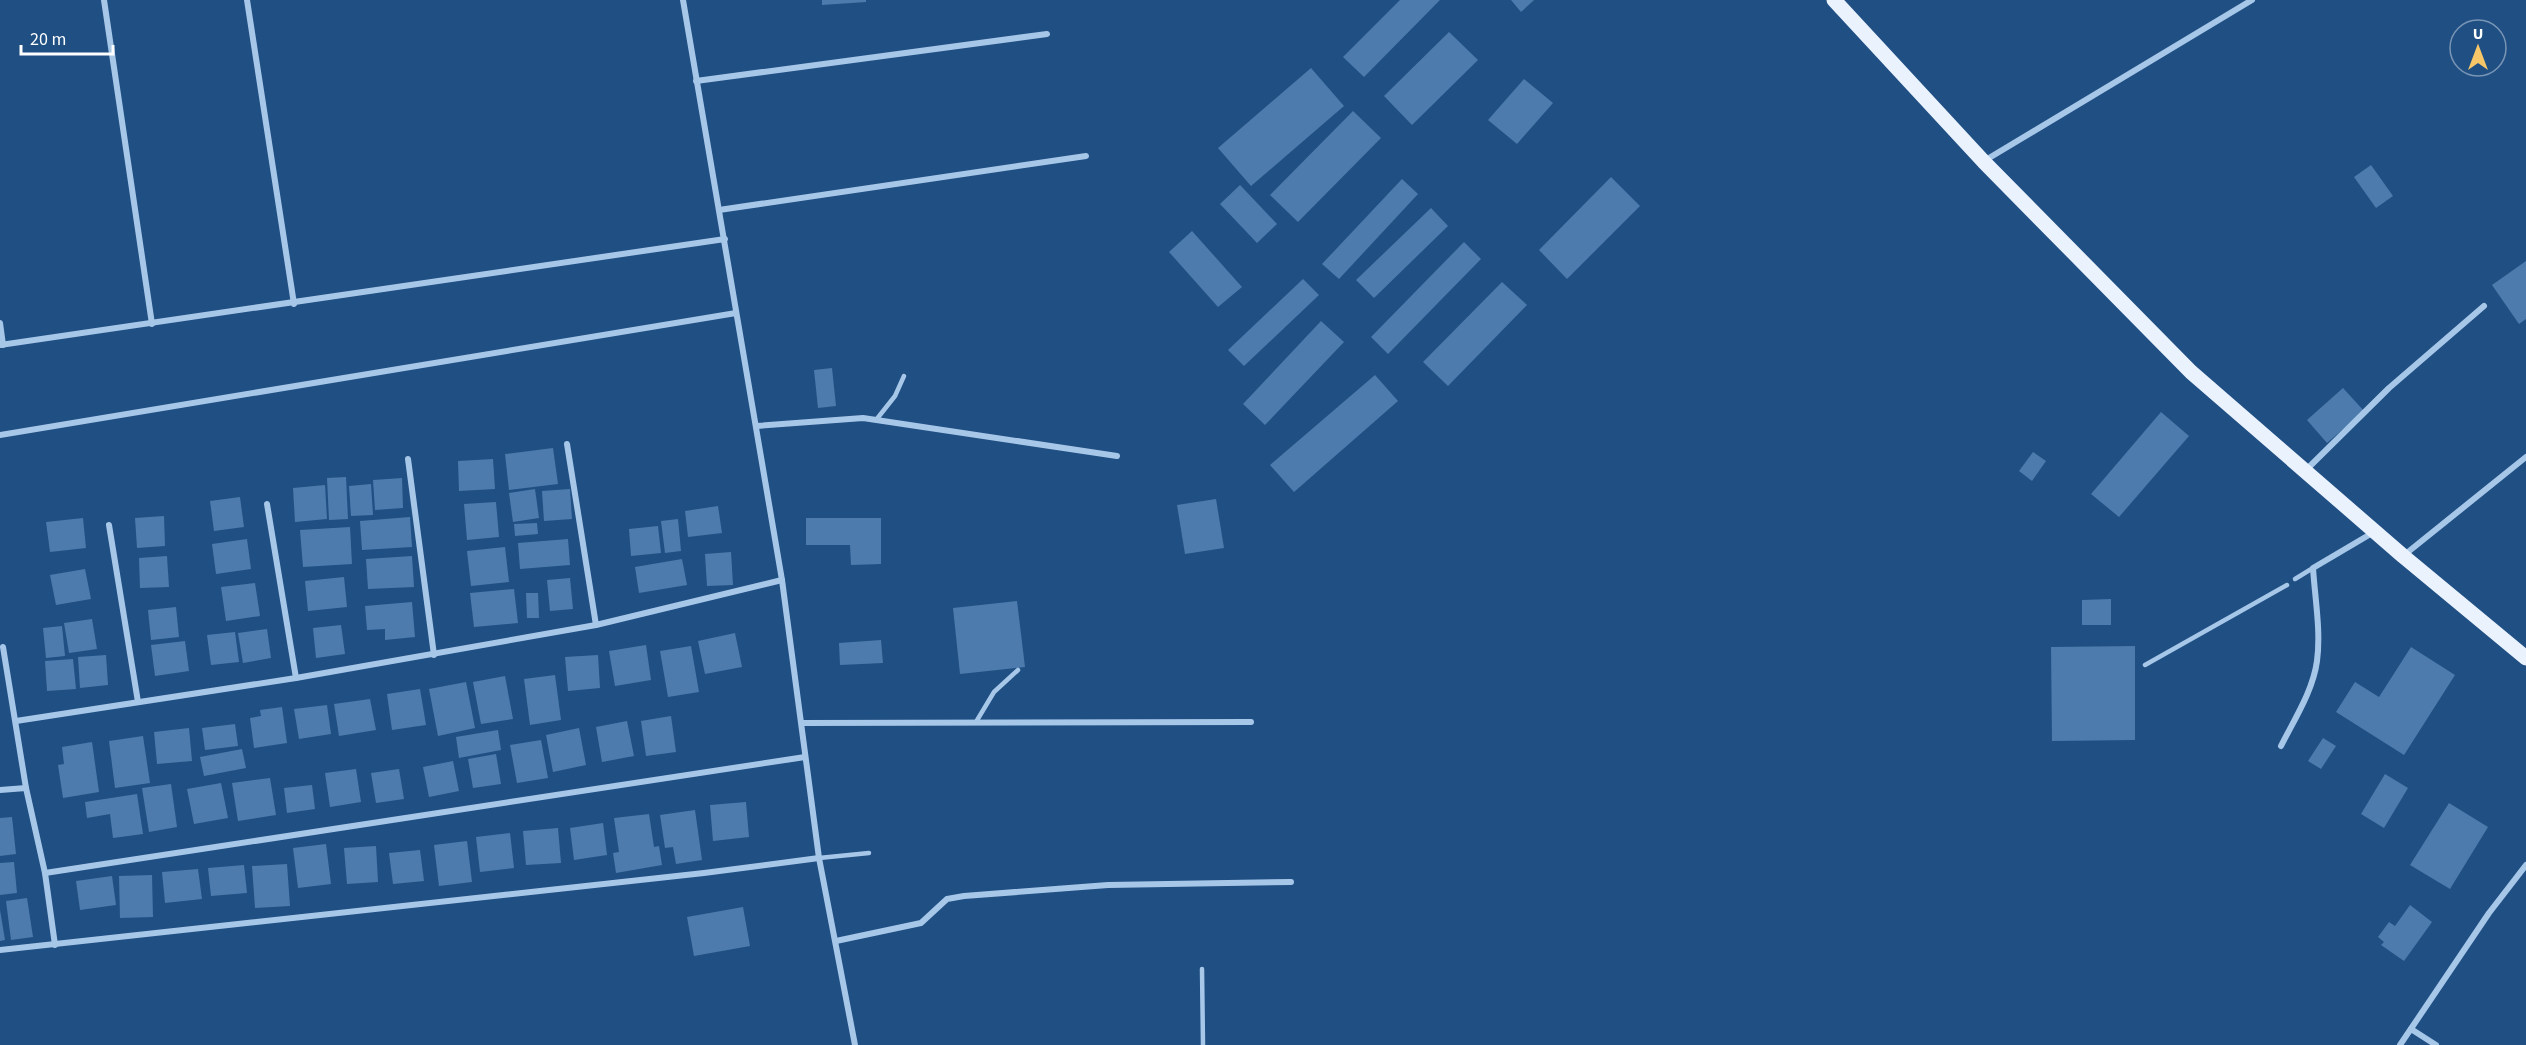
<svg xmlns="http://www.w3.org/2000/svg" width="2526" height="1045" font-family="'Source Sans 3',sans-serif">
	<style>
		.building { fill: #4d7bad }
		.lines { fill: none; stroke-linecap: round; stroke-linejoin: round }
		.service { stroke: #a7c7e9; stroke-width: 4.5 }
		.minor { stroke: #a7c7e9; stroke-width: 6 }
		.primary { stroke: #eaf2fe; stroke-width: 15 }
	</style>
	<rect width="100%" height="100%" fill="#204f83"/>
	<g class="building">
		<path d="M 822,0 L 866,0 L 866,2 L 822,5 Z"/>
		<path d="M 1400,0 L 1440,0 L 1364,77 L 1343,57 Z"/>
		<path d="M 1511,0 L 1534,0 L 1521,12 Z"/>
		<path d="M 1449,32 L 1478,60 L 1412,125 L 1384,96 Z"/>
		<path d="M 1311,68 L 1344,106 L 1251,186 L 1218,148 Z"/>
		<path d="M 1524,79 L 1553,103 L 1517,144 L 1488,120 Z"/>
		<path d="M 1353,111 L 1381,138 L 1298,222 L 1270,195 Z"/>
		<path d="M 2371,165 L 2393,196 L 2376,208 L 2354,177 Z"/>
		<path d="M 1611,177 L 1640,206 L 1567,279 L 1539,250 Z"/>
		<path d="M 1402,179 L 1418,194 L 1339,279 L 1322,264 Z"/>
		<path d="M 1240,185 L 1277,224 L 1257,243 L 1220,204 Z"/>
		<path d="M 1431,208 L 1448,226 L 1374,298 L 1356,280 Z"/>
		<path d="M 1192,231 L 1242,287 L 1218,307 L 1169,252 Z"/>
		<path d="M 1464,242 L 1481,259 L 1388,354 L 1371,337 Z"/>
		<path d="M 2526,261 L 2526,319 L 2519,324 L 2492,285 Z"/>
		<path d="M 1303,279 L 1319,295 L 1244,366 L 1228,350 Z"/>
		<path d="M 1502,282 L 1527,305 L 1448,386 L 1423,362 Z"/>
		<path d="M 1321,321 L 1344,342 L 1265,425 L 1243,404 Z"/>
		<path d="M 832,368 L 836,406 L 818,408 L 814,370 Z"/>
		<path d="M 1375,375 L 1398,401 L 1294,492 L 1270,465 Z"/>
		<path d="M 2343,388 L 2364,411 L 2327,443 L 2307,420 Z"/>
		<path d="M 2161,412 L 2189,436 L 2119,517 L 2091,494 Z"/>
		<path d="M 553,448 L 558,484 L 509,490 L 505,454 Z"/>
		<path d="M 2033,452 L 2046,461 L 2032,481 L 2019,471 Z"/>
		<path d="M 493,459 L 495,489 L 459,491 L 458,461 Z"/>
		<path d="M 346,477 L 348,519 L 329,520 L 327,478 Z"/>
		<path d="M 402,478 L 403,508 L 375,510 L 373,480 Z"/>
		<path d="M 371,484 L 373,515 L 351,516 L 349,486 Z"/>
		<path d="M 325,485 L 327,519 L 295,522 L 293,488 Z"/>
		<path d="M 535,489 L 539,518 L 513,522 L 509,493 Z"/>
		<path d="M 570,489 L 572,519 L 544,521 L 542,491 Z"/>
		<path d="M 240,497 L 244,527 L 214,531 L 210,501 Z"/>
		<path d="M 1216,499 L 1224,548 L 1185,554 L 1177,505 Z"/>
		<path d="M 496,502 L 499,537 L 467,540 L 464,504 Z"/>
		<path d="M 718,506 L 722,533 L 688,537 L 685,511 Z"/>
		<path d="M 164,516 L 165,546 L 137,548 L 135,518 Z"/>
		<path d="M 410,517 L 412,547 L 362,550 L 360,521 Z"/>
		<path d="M 83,518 L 86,548 L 50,552 L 46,522 Z"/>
		<path d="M 806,518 L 881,518 L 881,564 L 851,565 L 850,545 L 806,545 Z"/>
		<path d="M 678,519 L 681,551 L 665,553 L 661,521 Z"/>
		<path d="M 537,523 L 538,534 L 515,536 L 514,524 Z"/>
		<path d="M 658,526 L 661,553 L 631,556 L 629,529 Z"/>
		<path d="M 350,527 L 352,564 L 303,567 L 300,530 Z"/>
		<path d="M 247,539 L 251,569 L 216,574 L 212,544 Z"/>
		<path d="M 568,539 L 570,565 L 520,569 L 518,543 Z"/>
		<path d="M 505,547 L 509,582 L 471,586 L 467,551 Z"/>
		<path d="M 731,552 L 733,585 L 707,586 L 705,554 Z"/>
		<path d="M 167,556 L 169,587 L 140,588 L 139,558 Z"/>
		<path d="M 412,556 L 414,587 L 368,589 L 366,559 Z"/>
		<path d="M 682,559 L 687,585 L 639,593 L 635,567 Z"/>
		<path d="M 85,569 L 91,599 L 56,605 L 50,575 Z"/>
		<path d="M 344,577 L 347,607 L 308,611 L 305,581 Z"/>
		<path d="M 570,578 L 573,609 L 550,611 L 547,580 Z"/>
		<path d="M 255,583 L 260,616 L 226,621 L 221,587 Z"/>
		<path d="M 514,589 L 518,623 L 474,627 L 470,593 Z"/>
		<path d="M 526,593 L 538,593 L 539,618 L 527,618 Z"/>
		<path d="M 2111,599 L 2111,625 L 2082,625 L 2082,600 Z"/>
		<path d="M 1017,601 L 1025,667 L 960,674 L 953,608 Z"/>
		<path d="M 412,602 L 415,637 L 385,640 L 385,629 L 367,630 L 365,606 Z"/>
		<path d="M 176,607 L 179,637 L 151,640 L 148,610 Z"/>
		<path d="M 92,619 L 97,649 L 69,653 L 64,623 Z"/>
		<path d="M 341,625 L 345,654 L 316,658 L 313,628 Z"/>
		<path d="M 62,626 L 65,656 L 46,658 L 43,628 Z"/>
		<path d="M 267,629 L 271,658 L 243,663 L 238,633 Z"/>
		<path d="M 235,632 L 239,662 L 211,665 L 207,635 Z"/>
		<path d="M 735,633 L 742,667 L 705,674 L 698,641 Z"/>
		<path d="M 881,640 L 883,663 L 840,665 L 839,643 Z"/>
		<path d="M 185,641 L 189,671 L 155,676 L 151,645 Z"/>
		<path d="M 646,645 L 651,680 L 615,686 L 609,651 Z"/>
		<path d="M 691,646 L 699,692 L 668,697 L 660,651 Z"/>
		<path d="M 2135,646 L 2135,740 L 2052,741 L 2051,647 Z"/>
		<path d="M 2411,647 L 2455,675 L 2404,755 L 2336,712 L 2355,682 L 2379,697 Z"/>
		<path d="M 106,655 L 108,685 L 80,688 L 78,657 Z"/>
		<path d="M 598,655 L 600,688 L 568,691 L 565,657 Z"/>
		<path d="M 73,659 L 76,689 L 47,691 L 45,661 Z"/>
		<path d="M 555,675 L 561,720 L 530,725 L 524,679 Z"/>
		<path d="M 505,676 L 513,719 L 481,724 L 473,682 Z"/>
		<path d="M 466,682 L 475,728 L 438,736 L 429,689 Z"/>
		<path d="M 420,689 L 426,725 L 392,730 L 387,694 Z"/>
		<path d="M 370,699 L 376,730 L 339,736 L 334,704 Z"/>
		<path d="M 327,705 L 331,734 L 299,739 L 294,709 Z"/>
		<path d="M 282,707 L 287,743 L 254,748 L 250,718 L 261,716 L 260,710 Z"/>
		<path d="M 671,716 L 676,752 L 646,756 L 641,721 Z"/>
		<path d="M 627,721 L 634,756 L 602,762 L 596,727 Z"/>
		<path d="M 235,724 L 238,746 L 205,750 L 202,728 Z"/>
		<path d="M 189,728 L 192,761 L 157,764 L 154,732 Z"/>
		<path d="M 579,728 L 586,765 L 553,772 L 546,735 Z"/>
		<path d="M 498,730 L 501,750 L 459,758 L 456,737 Z"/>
		<path d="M 143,736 L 150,783 L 115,788 L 109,741 Z"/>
		<path d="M 2323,738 L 2336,746 L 2321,769 L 2308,761 Z"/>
		<path d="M 541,740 L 548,778 L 517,783 L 510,745 Z"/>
		<path d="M 92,742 L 99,792 L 63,798 L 58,765 L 64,764 L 62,747 Z"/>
		<path d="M 242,749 L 246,768 L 204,776 L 200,757 Z"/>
		<path d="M 496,754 L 501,784 L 473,788 L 468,759 Z"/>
		<path d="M 453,761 L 459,791 L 429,797 L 423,767 Z"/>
		<path d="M 356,769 L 361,802 L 330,807 L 325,773 Z"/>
		<path d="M 399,769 L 404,799 L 376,803 L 371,773 Z"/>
		<path d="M 2385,774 L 2408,788 L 2384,828 L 2361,814 Z"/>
		<path d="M 270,778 L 276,815 L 238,821 L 232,783 Z"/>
		<path d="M 221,783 L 228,818 L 194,824 L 187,789 Z"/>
		<path d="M 171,784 L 177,827 L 149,832 L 142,788 Z"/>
		<path d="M 312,785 L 315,809 L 287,813 L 284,788 Z"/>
		<path d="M 137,794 L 143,834 L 113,838 L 110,814 L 87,818 L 85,802 Z"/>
		<path d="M 746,802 L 749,837 L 713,841 L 710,805 Z"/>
		<path d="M 2449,803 L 2488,827 L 2450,889 L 2410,865 Z"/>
		<path d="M 695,810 L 702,860 L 676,864 L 673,847 L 665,848 L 660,815 Z"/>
		<path d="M 649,814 L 654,847 L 659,846 L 662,865 L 616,873 L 613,853 L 619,852 L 614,818 Z"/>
		<path d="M 12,817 L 16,854 L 0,856 L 0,818 Z"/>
		<path d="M 603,823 L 607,855 L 574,860 L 570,828 Z"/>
		<path d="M 558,828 L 561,863 L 526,865 L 523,831 Z"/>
		<path d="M 510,833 L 514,868 L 480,872 L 476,837 Z"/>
		<path d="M 467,841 L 472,882 L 439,886 L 434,845 Z"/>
		<path d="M 326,844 L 331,884 L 298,888 L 293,848 Z"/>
		<path d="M 376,846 L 378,882 L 347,884 L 344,848 Z"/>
		<path d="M 420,850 L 424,881 L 393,884 L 389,853 Z"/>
		<path d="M 14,862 L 17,893 L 0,895 L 0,863 Z"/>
		<path d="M 287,864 L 290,906 L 255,908 L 252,866 Z"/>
		<path d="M 244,865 L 247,893 L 211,896 L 208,868 Z"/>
		<path d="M 198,869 L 202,899 L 165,903 L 162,872 Z"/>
		<path d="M 152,875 L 153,917 L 120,918 L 119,876 Z"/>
		<path d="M 112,876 L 116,905 L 80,910 L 76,881 Z"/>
		<path d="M 27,898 L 33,937 L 11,940 L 6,901 Z"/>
		<path d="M 2410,905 L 2432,922 L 2404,961 L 2381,945 L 2384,942 L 2378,937 L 2389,922 L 2395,926 Z"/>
		<path d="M 743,907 L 750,946 L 694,956 L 687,917 Z"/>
		<path d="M 0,910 L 5,940 L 0,941 Z"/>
	</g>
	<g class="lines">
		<g class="service">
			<path d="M 876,420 L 895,396 L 904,376"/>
			<path d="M 2295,579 L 2313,568"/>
			<path d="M 2145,665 L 2287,585"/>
			<path d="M 976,722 L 994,692 L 1018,670"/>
			<path d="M 819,858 L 869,853"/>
			<path d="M 1202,969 L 1203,1045"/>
		</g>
		<g class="minor">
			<path d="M 104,0 L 152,324"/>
			<path d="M 247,0 L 294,304"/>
			<path d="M 683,0 L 782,580 L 819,858 L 855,1045"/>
			<path d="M 696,81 L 1047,34"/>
			<path d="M 1984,161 L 2252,0"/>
			<path d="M 719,210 L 1086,156"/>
			<path d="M 0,323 L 3,345"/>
			<path d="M 0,345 L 725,239"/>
			<path d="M 756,426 L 863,418 L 1117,456"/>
			<path d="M 0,435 L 736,313"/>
			<path d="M 567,444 L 596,625"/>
			<path d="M 408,459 L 434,655"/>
			<path d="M 2305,471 L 2389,388 L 2484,306"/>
			<path d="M 267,504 L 296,678"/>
			<path d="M 109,525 L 138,702"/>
			<path d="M 2403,556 L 2526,457"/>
			<path d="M 3,647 L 26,788 L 45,873 L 55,945"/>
			<path d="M 16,721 L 296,678 L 596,625 L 782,580"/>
			<path d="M 802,723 L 1251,722"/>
			<path d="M 2281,746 C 2294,720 2313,691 2317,661 C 2321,631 2315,599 2313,568 L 2374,532"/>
			<path d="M 0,790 L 26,788"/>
			<path d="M 45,873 L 805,757"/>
			<path d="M 836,941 L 921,923 L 947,899 L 964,896 L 1108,885 L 1291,882"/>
			<path d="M 0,950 L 704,873 L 819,858"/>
			<path d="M 2411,1029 L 2436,1045"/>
			<path d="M 2400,1045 L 2489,913 L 2526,865"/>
		</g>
		<path class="primary" d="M 1834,0 L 1984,162 L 2191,372 L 2403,556 L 2526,658"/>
	</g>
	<g transform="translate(2478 48)"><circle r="28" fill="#204f83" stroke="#7995b5" stroke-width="1.5"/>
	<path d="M0-4.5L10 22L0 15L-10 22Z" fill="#f6c768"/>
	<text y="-9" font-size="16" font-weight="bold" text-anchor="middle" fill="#ffffff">U</text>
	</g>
	<path d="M21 45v9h92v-9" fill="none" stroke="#ffffff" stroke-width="3"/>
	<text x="30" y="45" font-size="18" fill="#ffffff" stroke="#204f83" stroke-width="4.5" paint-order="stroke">20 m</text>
</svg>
